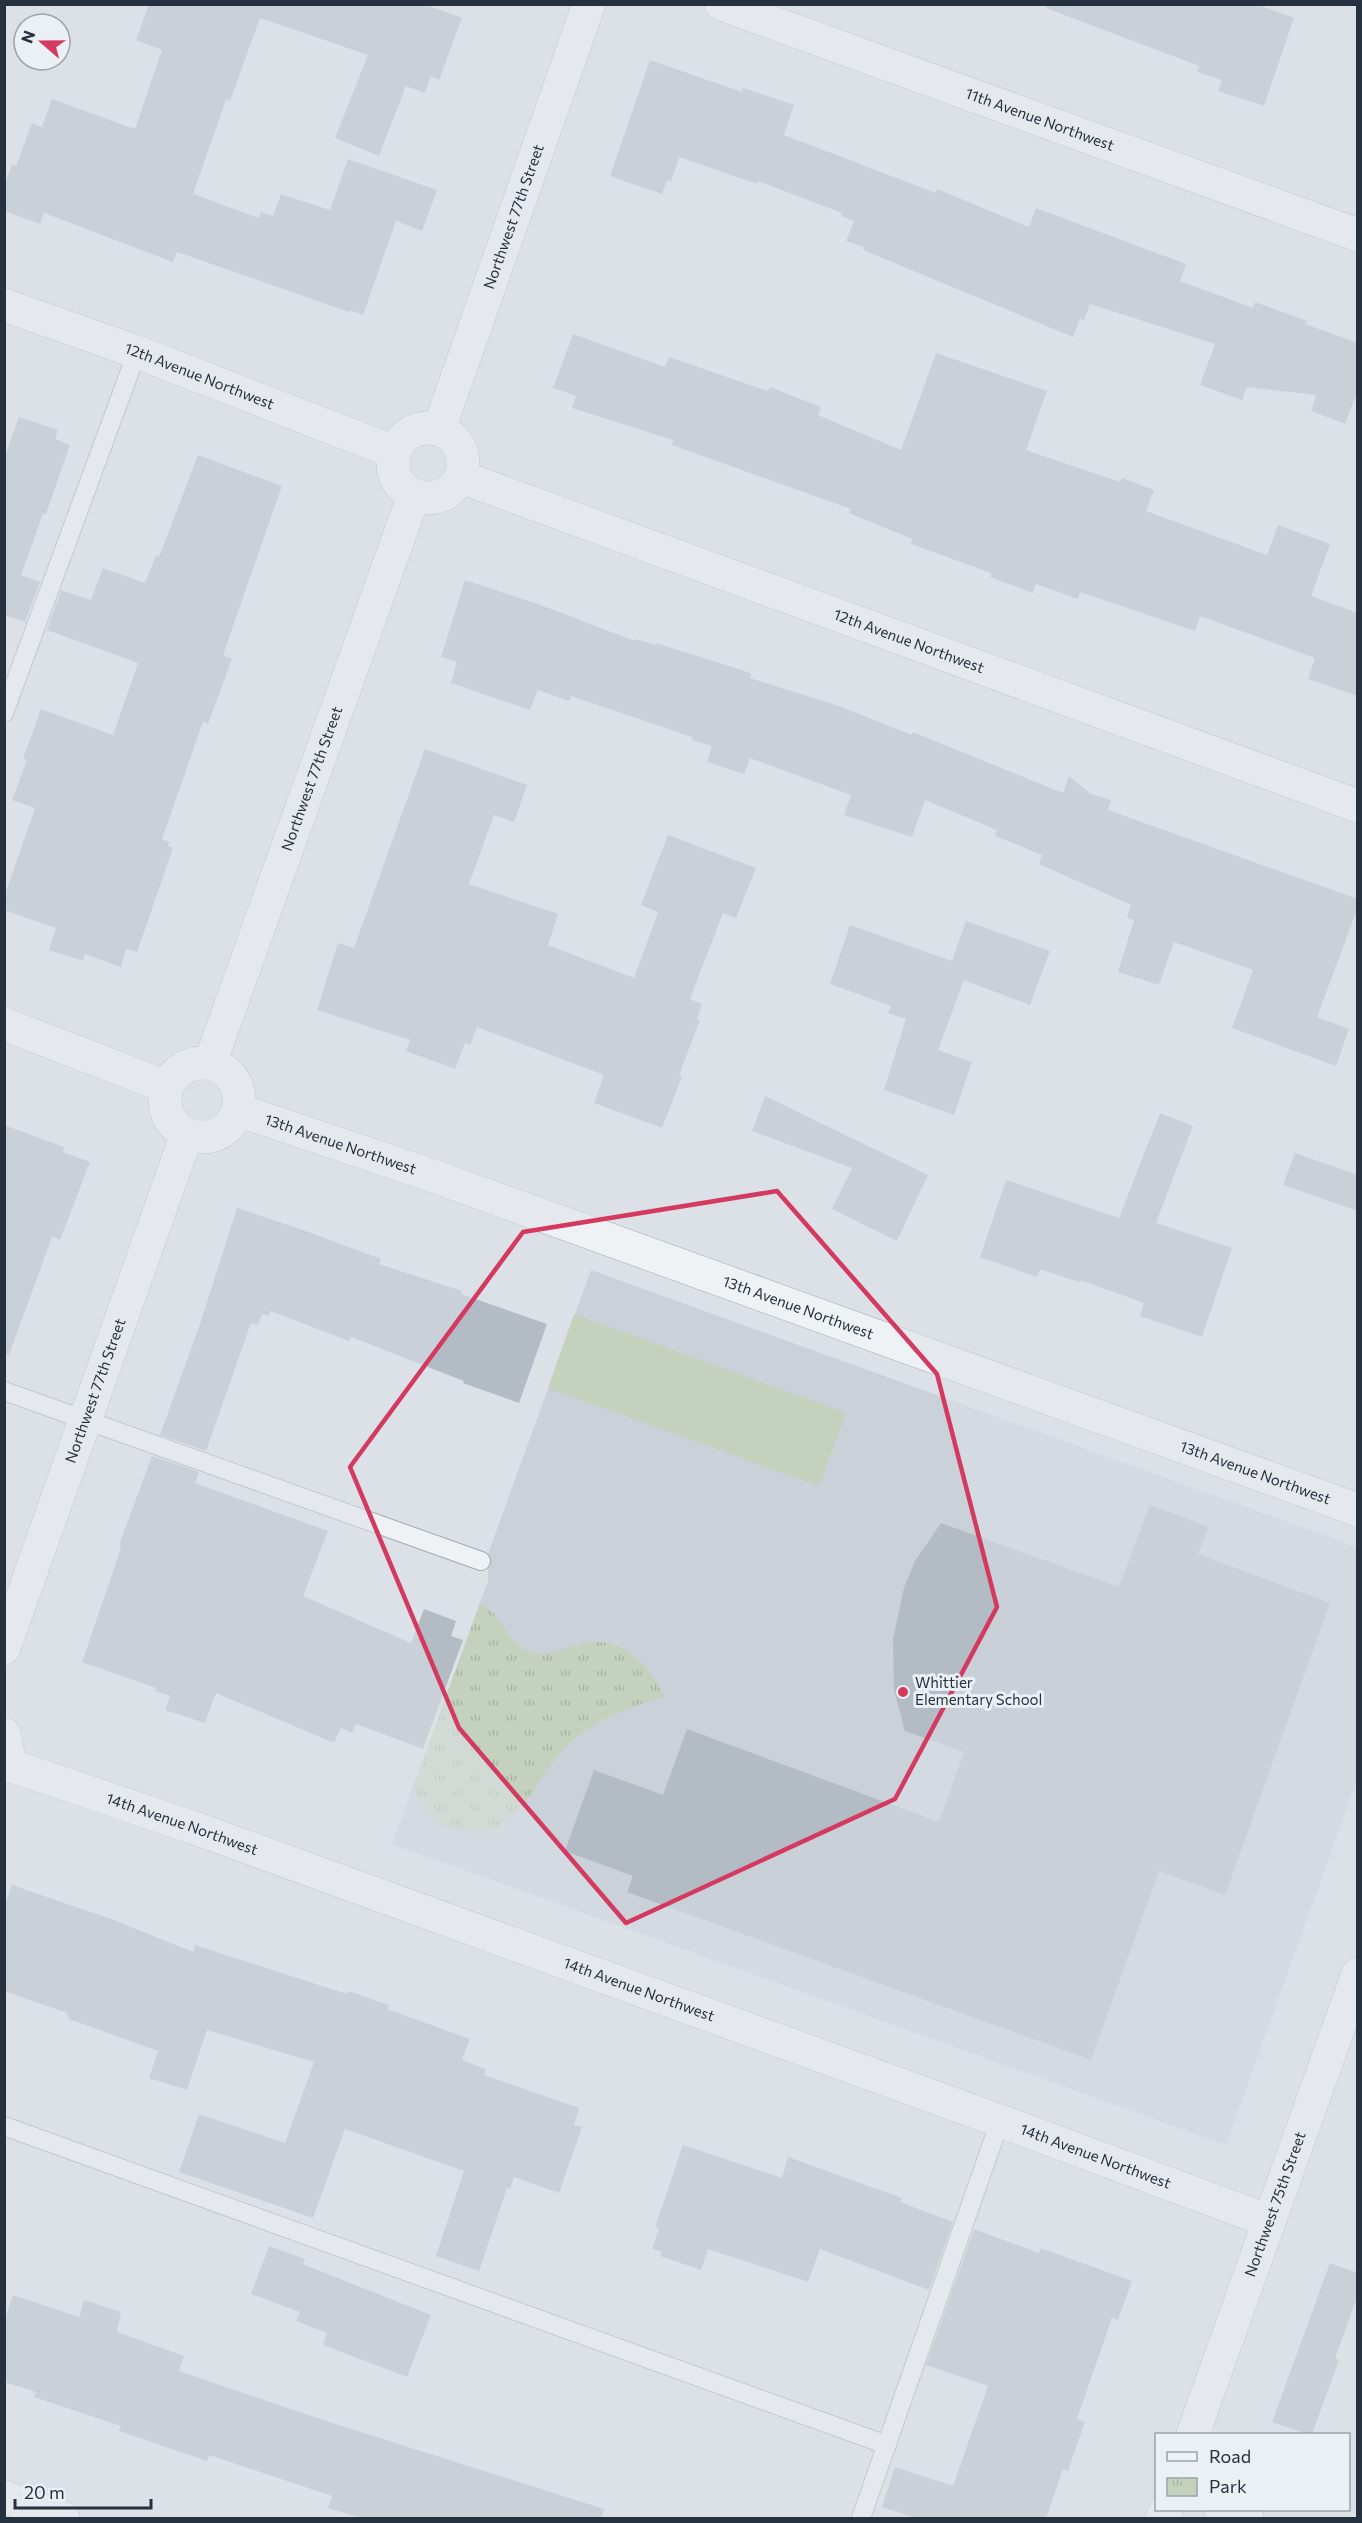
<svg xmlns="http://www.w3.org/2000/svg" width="1362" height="2523" font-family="Commissioner,sans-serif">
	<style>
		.built { fill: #cad1d9 }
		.park { fill: url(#park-tufts) }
		.garden { fill: #c4d1bd }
		.building { fill: #b3bbc4 }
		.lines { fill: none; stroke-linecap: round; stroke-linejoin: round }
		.lane-casing { stroke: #a1a9b1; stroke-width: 20 }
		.street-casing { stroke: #a1a9b1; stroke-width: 34 }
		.lane { stroke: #eff2f5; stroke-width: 18 }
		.street { stroke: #eff2f5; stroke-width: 33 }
		.marked { fill: none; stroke: #d43960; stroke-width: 4.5; stroke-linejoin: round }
		.poi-dot { fill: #d43960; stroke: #ebf0f5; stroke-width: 2 }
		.labels { text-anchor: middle; stroke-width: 6; stroke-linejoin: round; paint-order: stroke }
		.street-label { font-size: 15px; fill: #25313e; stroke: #ebf0f5 }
		.poi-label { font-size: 15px; fill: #25313e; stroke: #ebf0f5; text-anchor: start }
	</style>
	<defs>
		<pattern id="park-tufts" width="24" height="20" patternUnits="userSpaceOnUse" patternTransform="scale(1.5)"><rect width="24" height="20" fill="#c4d1bd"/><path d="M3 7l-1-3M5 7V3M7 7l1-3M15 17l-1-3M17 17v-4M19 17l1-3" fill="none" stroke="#a8b4a4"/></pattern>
	</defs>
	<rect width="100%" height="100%" fill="#dce1e7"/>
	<path class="built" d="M 591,1270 L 1357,1547 L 1357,1780 L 1226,2145 L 392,1844 L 488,1581 L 488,1554 Z"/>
	<path class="park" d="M 480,1603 C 503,1613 506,1645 532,1653 C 549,1657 562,1649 577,1645 C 618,1632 649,1662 664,1697 C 630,1706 597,1719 570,1743 C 532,1775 521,1844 459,1831 C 434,1826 422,1808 414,1785 Z"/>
	<path class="garden" d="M 574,1314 L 846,1413 L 819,1486 L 548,1388 Z"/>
	<g class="building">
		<path d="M 149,4 L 424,4 L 462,18 L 439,80 L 431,76 L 425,93 L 406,86 L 379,156 L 335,138 L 368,55 L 260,18 L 230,101 L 226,100 L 193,194 L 259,218 L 261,212 L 273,216 L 281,194 L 330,210 L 348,159 L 437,190 L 422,231 L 396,221 L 363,315 L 350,310 L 349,312 L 177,252 L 173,262 L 44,213 L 40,224 L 4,211 L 4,185 L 12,165 L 16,166 L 32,123 L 42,127 L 52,99 L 135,129 L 162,50 L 136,40 Z"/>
		<path d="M 1047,4 L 1256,4 L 1294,18 L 1264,106 L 1218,91 L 1222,80 L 1197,72 L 1199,66 L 1046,8 Z"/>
		<path d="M 650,60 L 742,92 L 743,88 L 794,105 L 784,135 L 936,193 L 937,189 L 1029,227 L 1036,208 L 1186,264 L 1180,281 L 1253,308 L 1255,302 L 1307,321 L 1305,324 L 1358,343 L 1358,390 L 1345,424 L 1311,411 L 1316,395 L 1247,387 L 1242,400 L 1200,385 L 1215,344 L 1090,304 L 1084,320 L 1080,319 L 1073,337 L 863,250 L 864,247 L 846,241 L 854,221 L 841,216 L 842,213 L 758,181 L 757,184 L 679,157 L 671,182 L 667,180 L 662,194 L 610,176 Z"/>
		<path d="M 573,334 L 665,367 L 669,357 L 768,391 L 770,387 L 821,407 L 818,415 L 901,450 L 936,353 L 1047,391 L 1026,450 L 1120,482 L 1122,478 L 1154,490 L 1146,511 L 1267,555 L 1278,525 L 1330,544 L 1311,596 L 1358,613 L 1358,696 L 1308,679 L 1315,658 L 1200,616 L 1195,631 L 1080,592 L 1078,599 L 1036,584 L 1033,593 L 990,577 L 991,573 L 911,544 L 912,539 L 849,513 L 851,509 L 672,445 L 673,440 L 572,408 L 576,396 L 553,388 Z"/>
		<path d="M 19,417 L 58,430 L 55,439 L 70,445 L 46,514 L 43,514 L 21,575 L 40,582 L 25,622 L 4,615 L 4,459 Z"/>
		<path d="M 198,455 L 282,486 L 223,655 L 232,659 L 208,724 L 203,722 L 162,839 L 169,842 L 168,846 L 173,848 L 137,952 L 126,949 L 121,967 L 85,954 L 83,961 L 49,950 L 56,928 L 4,910 L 4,897 L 35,808 L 12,800 L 27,760 L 23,759 L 41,709 L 113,735 L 138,663 L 47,630 L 61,590 L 91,600 L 103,568 L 145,583 L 156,555 L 159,557 Z"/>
		<path d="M 465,580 L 538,604 L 635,641 L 635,639 L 655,645 L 656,643 L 751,673 L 750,678 L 836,705 L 912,735 L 913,732 L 1063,793 L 1069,776 L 1091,794 L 1111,800 L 1108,810 L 1358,899 L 1358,907 L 1317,1017 L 1349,1029 L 1336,1066 L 1232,1028 L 1253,970 L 1174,942 L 1159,985 L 1118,972 L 1134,920 L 1127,918 L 1131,905 L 1039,864 L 1042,855 L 995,836 L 997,830 L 925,800 L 912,837 L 844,815 L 851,795 L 750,758 L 744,774 L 707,762 L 712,746 L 692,740 L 692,737 L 571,696 L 569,701 L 538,690 L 530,710 L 451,683 L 457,662 L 441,657 Z"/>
		<path d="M 425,749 L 527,785 L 514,822 L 494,815 L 469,884 L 558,914 L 548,945 L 634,978 L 658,912 L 641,905 L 668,835 L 756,868 L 736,918 L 723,913 L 690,999 L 702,1004 L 697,1019 L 700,1020 L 679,1075 L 682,1076 L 662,1128 L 594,1103 L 604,1075 L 477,1027 L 470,1045 L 465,1043 L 455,1069 L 406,1051 L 410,1040 L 317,1010 L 338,943 L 354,948 Z"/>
		<path d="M 966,921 L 1050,951 L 1030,1005 L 964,980 L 938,1050 L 972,1062 L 954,1115 L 884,1090 L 906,1019 L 888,1013 L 891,1006 L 830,984 L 850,925 L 952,961 Z"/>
		<path d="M 765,1096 L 928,1175 L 897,1241 L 832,1209 L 852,1168 L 752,1131 Z"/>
		<path d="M 1160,1113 L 1193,1126 L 1156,1223 L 1232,1248 L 1202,1337 L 1140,1316 L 1144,1303 L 1080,1280 L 1079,1282 L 1040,1269 L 1037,1277 L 980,1257 L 1006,1180 L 1119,1218 Z"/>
		<path d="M 4,1125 L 64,1147 L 63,1152 L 90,1162 L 60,1240 L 52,1237 L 9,1355 L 4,1354 Z"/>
		<path d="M 1295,1153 L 1358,1175 L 1358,1211 L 1283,1185 Z"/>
		<path d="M 237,1208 L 303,1230 L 381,1259 L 379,1264 L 462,1291 L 461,1294 L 547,1324 L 519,1403 L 463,1383 L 464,1381 L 351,1337 L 349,1341 L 270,1311 L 269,1316 L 262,1314 L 258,1325 L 251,1323 L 206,1451 L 160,1435 L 200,1324 Z"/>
		<path d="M 152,1456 L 199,1472 L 195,1483 L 328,1531 L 303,1596 L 411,1643 L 424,1609 L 456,1621 L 451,1636 L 463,1640 L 423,1749 L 356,1724 L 352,1733 L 341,1728 L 334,1743 L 216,1693 L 205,1723 L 165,1710 L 170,1696 L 155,1691 L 156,1688 L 82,1662 L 121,1548 L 119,1545 Z"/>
		<path d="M 1150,1505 L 1209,1527 L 1198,1554 L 1330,1603 L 1225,1895 L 1159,1871 L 1091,2060 L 627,1892 L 633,1876 L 565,1851 L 594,1770 L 663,1795 L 687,1729 L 939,1822 L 964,1752 L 905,1731 L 894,1690 L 893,1639 L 904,1588 L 915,1561 L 941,1523 L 1119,1587 Z"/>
		<path d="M 12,1885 L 111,1919 L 193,1952 L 195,1945 L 347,1994 L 348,1991 L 389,2005 L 387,2009 L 470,2039 L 462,2060 L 486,2069 L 484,2075 L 579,2108 L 574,2125 L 582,2127 L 559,2193 L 514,2177 L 510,2189 L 507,2188 L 479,2271 L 436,2256 L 464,2171 L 345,2129 L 313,2218 L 179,2172 L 199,2114 L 285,2143 L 314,2062 L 207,2030 L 187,2090 L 149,2078 L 158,2051 L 69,2019 L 67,2013 L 4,1991 L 4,1907 Z"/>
		<path d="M 683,2145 L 782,2178 L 788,2157 L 902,2198 L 900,2202 L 953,2222 L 929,2290 L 820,2249 L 808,2282 L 708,2249 L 701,2270 L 660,2256 L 662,2252 L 652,2249 L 659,2228 L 655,2227 Z"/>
		<path d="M 974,2229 L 1039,2253 L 1041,2248 L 1132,2281 L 1118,2320 L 1112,2318 L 1077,2419 L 1085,2422 L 1068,2471 L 1063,2469 L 1046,2518 L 916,2518 L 882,2507 L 895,2467 L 953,2486 L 988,2386 L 926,2365 Z"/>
		<path d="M 269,2246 L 305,2259 L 303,2264 L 431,2315 L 407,2377 L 323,2345 L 327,2333 L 296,2321 L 300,2312 L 251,2294 Z"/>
		<path d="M 1330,2263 L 1358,2273 L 1358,2295 L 1335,2358 L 1339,2360 L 1312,2434 L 1307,2434 L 1272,2422 Z"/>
		<path d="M 13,2295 L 79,2317 L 84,2300 L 121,2312 L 117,2332 L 184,2356 L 179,2371 L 317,2418 L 604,2509 L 602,2518 L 361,2518 L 328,2508 L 332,2496 L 209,2455 L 207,2461 L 122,2432 L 119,2431 L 121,2426 L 34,2397 L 36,2392 L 4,2382 L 4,2321 Z"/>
	</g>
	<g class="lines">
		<defs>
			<g id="lane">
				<path d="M 4,713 L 137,352"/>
				<path d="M 4,1391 L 481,1561"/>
				<path d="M 4,2126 L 887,2445"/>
				<path d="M 861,2518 L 1000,2121"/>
			</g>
			<g id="street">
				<path id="s1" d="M 721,4 L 1358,235"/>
				<path id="s2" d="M 4,305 L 137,352 L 394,452"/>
				<circle cx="428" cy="463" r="35"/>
				<path id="s3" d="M 439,429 L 589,4"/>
				<path id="s4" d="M 461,477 L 1358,806"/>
				<path d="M 4,1024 L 167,1087"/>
				<path id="s5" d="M 210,1063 L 414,495"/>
				<circle cx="202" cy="1100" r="37"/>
				<path id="s6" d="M 238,1110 L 425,1173 L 1358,1510"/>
				<path id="s7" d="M 4,1648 L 187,1134"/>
				<path d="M 4,1734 L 8,1754 L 4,1767"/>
				<path id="s8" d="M 6,1764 L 192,1827 L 1000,2121 L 1269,2221"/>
				<path id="s9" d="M 1193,2434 L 1358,1974"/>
				<path d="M 4,2497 L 63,2518"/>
				<path d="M 1221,2510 L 1247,2518"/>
				<path d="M 1162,2518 L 1166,2510"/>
			</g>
		</defs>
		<use href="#lane" class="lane-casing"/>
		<use href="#street" class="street-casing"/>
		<use href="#lane" class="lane"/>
		<use href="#street" class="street"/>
	</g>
	<path d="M0 0H1362V2523H0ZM 777,1191 L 937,1374 L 997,1607 L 895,1799 L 626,1923 L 459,1728 L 350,1467 L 523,1232 Z" fill="#dce1e7" fill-opacity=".55" fill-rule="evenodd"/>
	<path class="marked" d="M 777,1191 L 937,1374 L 997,1607 L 895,1799 L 626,1923 L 459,1728 L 350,1467 L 523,1232 Z"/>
	<circle class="poi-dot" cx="903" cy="1692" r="6"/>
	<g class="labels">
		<g class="street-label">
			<text dy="5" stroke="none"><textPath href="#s1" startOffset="339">11th Avenue Northwest</textPath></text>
			<text dy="5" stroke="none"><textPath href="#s3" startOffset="225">Northwest 77th Street</textPath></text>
			<text dy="5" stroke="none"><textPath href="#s2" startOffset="208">12th Avenue Northwest</textPath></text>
			<text dy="5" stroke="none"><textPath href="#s4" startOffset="477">12th Avenue Northwest</textPath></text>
			<text dy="5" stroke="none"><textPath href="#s5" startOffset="302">Northwest 77th Street</textPath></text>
			<text dy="5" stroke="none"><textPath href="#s6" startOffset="108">13th Avenue Northwest</textPath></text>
			<text dy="5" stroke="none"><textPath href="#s6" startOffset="594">13th Avenue Northwest</textPath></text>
			<text dy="5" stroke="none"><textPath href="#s7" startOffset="273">Northwest 77th Street</textPath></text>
			<text dy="5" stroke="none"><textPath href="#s6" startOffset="1080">13th Avenue Northwest</textPath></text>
			<text dy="5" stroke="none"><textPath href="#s8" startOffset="186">14th Avenue Northwest</textPath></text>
			<text dy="5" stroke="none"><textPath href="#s8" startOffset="672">14th Avenue Northwest</textPath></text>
			<text dy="5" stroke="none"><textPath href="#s8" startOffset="1158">14th Avenue Northwest</textPath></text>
			<text dy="5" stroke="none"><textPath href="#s9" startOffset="244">Northwest 75th Street</textPath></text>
		</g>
		<g class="poi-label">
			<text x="915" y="1688">Whittier<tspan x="915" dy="17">Elementary School</tspan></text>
		</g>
	</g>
	<rect width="1362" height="2523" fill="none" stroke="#25313e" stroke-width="12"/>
	<rect x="1155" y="2433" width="195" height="78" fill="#ebf0f5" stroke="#9ca4ac" stroke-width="1.5"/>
	<rect x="1167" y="2452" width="30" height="9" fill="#eff2f5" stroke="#9ca4ac" stroke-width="1.5"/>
	<text x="1209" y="2463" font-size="18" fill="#25313e">Road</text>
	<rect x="1167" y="2478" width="30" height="18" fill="url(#park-tufts)" stroke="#9ca4ac" stroke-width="1.5"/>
	<text x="1209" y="2493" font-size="18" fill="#25313e">Park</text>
	<g transform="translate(42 42) rotate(290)"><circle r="28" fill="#ebf0f5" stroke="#9ca4ac" stroke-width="1.5"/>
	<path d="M0-4.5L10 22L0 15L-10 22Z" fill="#d43960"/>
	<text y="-9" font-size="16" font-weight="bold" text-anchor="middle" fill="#25313e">N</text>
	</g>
	<path d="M15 2499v9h136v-9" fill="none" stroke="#25313e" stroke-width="3"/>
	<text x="24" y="2499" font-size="18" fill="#25313e" stroke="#ebf0f5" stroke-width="4.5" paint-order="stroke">20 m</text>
</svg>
